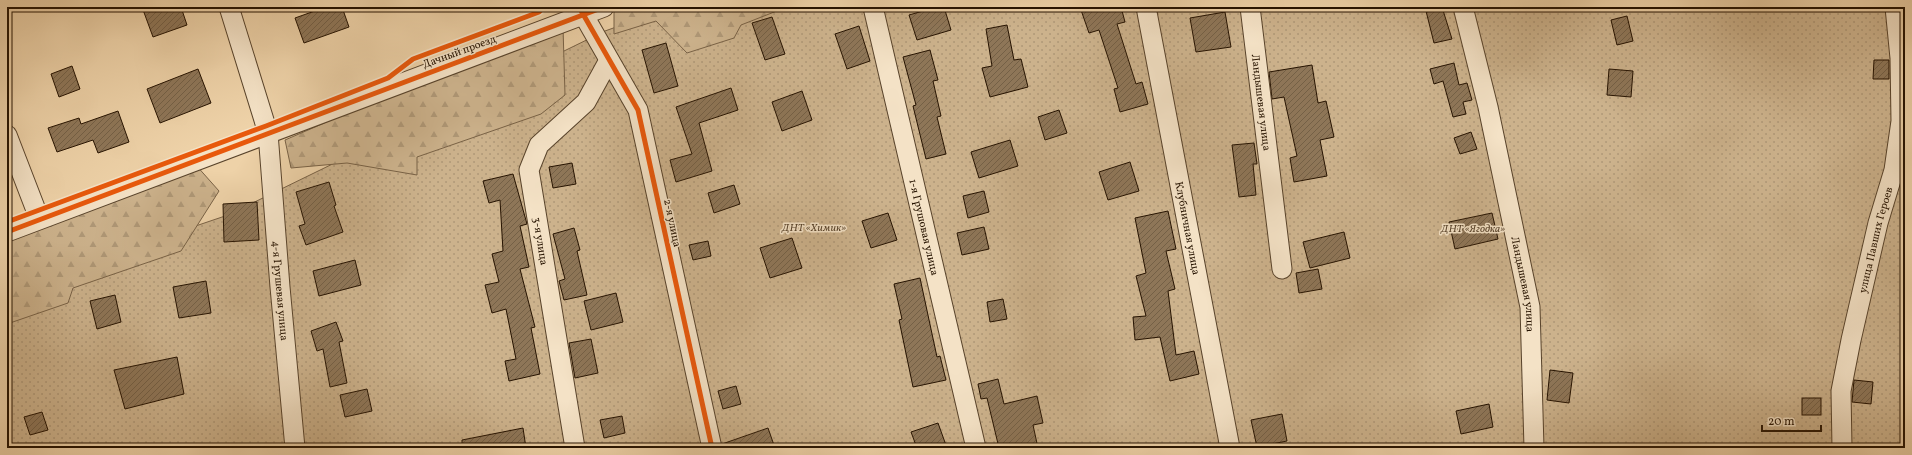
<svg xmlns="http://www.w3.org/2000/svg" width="1912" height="455" font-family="Vollkorn,serif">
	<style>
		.green { fill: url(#green-dots); stroke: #796246 }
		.forest { fill: url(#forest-firs); stroke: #796246 }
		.building { fill: url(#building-hatch); stroke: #261301 }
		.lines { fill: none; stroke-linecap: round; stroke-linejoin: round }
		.minor-casing { stroke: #58432b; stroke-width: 21 }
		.minor { stroke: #f4e2c6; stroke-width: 19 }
		.cycleway-casing { stroke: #f4e2c6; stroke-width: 8 }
		.cycleway { stroke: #e8590c; stroke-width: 5 }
		.labels { text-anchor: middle; stroke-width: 3; stroke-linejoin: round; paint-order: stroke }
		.street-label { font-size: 11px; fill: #261301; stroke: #f4e2c6 }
		.park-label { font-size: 11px; font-style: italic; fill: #58432b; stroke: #f4e2c6 }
	</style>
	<defs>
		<pattern id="green-dots" width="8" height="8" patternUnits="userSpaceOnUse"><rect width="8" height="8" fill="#ccb28c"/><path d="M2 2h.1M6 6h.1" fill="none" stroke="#af9877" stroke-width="1.8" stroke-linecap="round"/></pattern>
		<pattern id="forest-firs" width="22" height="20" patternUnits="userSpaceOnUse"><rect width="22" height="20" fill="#ccb28c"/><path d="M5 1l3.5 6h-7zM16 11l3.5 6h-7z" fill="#af9877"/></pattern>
		<pattern id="building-hatch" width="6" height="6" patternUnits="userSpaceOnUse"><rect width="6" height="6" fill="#8e7658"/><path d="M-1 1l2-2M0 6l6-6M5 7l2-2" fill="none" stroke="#746046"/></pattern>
	</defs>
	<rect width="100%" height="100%" fill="#eed2a8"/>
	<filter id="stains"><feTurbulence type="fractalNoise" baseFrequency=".005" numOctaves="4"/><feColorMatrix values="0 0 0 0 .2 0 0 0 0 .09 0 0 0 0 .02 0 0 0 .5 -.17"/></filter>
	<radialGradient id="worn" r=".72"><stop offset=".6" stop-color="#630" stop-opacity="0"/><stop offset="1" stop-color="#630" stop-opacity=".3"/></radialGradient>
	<path class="green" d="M 672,7 L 1905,7 L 1905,448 L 7,448 L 7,290 L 228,215 L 605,31 Z"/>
	<g class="forest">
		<path d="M 614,7 L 787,7 L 741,25 L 734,38 L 687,53 L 656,21 L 614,34 Z"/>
		<path d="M 553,24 L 563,27 L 565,95 L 541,114 L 417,157 L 417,175 L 347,163 L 291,168 L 285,140 Z"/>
		<path d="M 195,164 L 219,191 L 181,251 L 73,288 L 68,303 L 7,324 L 7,236 Z"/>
	</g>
	<g class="building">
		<path d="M 142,7 L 181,7 L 187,25 L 153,37 Z"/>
		<path d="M 326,7 L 342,7 L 349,27 L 304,43 L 295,18 Z"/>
		<path d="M 937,7 L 944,7 L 951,30 L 917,40 L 909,15 Z"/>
		<path d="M 1091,7 L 1121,7 L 1125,22 L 1117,24 L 1136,84 L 1142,82 L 1148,104 L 1120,112 L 1114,89 L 1118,88 L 1099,30 L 1089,33 L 1081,10 Z"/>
		<path d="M 1425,7 L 1442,7 L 1452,39 L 1434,43 Z"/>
		<path d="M 1225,12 L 1231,47 L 1196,52 L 1190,18 Z"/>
		<path d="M 1627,16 L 1633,41 L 1617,45 L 1611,20 Z"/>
		<path d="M 772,17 L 785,54 L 765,60 L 752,23 Z"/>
		<path d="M 1007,25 L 1014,60 L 1021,59 L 1028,87 L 990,97 L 982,68 L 992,66 L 986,29 Z"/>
		<path d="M 859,26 L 870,61 L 847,69 L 835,34 Z"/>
		<path d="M 666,43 L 678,86 L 654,93 L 642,50 Z"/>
		<path d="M 930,50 L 938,80 L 933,81 L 941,116 L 937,117 L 946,154 L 926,159 L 913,106 L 916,105 L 903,57 Z"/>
		<path d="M 1874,60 L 1889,60 L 1889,79 L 1873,79 Z"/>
		<path d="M 1454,63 L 1459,85 L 1467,83 L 1472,100 L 1463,102 L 1466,114 L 1453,117 L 1443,81 L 1434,84 L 1430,69 Z"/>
		<path d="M 1312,65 L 1318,103 L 1326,101 L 1334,137 L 1320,140 L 1327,176 L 1294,182 L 1290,158 L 1297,156 L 1284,97 L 1272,99 L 1269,72 Z"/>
		<path d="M 72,66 L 80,89 L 59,97 L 51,74 Z"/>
		<path d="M 198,69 L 211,103 L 160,123 L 147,89 Z"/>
		<path d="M 1609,69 L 1633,71 L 1631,97 L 1607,95 Z"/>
		<path d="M 731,88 L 738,110 L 699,123 L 712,171 L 676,182 L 670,160 L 692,154 L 676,107 Z"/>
		<path d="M 802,91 L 812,120 L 782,131 L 772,102 Z"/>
		<path d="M 1059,110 L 1067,133 L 1045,140 L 1038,117 Z"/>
		<path d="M 118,111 L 129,142 L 98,153 L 93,140 L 57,152 L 48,128 L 79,118 L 81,124 Z"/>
		<path d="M 1471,132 L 1477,149 L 1460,154 L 1454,138 Z"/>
		<path d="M 1010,140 L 1018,166 L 979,178 L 971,152 Z"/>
		<path d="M 1254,143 L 1257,164 L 1253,164 L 1256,195 L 1239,197 L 1232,145 Z"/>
		<path d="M 1130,162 L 1139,191 L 1108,200 L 1099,172 Z"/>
		<path d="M 572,163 L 576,184 L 553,188 L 549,167 Z"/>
		<path d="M 513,174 L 527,224 L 520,226 L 529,267 L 520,269 L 535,327 L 531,328 L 540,374 L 509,381 L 505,361 L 516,359 L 506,309 L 492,313 L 485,285 L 499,282 L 492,254 L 503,251 L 500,200 L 489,203 L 483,181 Z"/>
		<path d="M 329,182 L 336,205 L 334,206 L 343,232 L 306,245 L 299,226 L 305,224 L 296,192 Z"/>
		<path d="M 734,185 L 740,204 L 714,213 L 708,193 Z"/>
		<path d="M 984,191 L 989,212 L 968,218 L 963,196 Z"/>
		<path d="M 257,202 L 259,240 L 224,242 L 223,204 Z"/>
		<path d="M 1168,211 L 1176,249 L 1166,251 L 1175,289 L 1168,291 L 1176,355 L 1194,351 L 1199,374 L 1170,381 L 1160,337 L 1135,340 L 1133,317 L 1146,316 L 1136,276 L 1146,273 L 1135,218 Z"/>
		<path d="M 888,213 L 897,240 L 871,248 L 862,221 Z"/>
		<path d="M 1492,213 L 1498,239 L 1455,249 L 1449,222 Z"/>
		<path d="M 984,227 L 989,249 L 962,255 L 957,233 Z"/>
		<path d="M 574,228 L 580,250 L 577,251 L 587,295 L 564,300 L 559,281 L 565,279 L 553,234 Z"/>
		<path d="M 1344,232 L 1350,258 L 1310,268 L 1303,242 Z"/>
		<path d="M 792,238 L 802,268 L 770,278 L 760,248 Z"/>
		<path d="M 708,241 L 711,256 L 693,260 L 689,245 Z"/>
		<path d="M 355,260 L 361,285 L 319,296 L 313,271 Z"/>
		<path d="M 1318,269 L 1322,289 L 1299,293 L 1296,273 Z"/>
		<path d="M 920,278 L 937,357 L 940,356 L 946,380 L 913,387 L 899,320 L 902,319 L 894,284 Z"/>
		<path d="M 206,281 L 211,313 L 179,318 L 173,287 Z"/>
		<path d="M 616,293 L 623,322 L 591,330 L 584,301 Z"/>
		<path d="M 115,295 L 121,322 L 97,329 L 90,301 Z"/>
		<path d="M 1003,299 L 1007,319 L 990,322 L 987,302 Z"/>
		<path d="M 336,322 L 343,341 L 339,342 L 347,383 L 330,387 L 323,349 L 317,351 L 311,331 Z"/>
		<path d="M 591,339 L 598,373 L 575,378 L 569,343 Z"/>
		<path d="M 177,357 L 184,394 L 125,409 L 114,370 Z"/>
		<path d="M 1550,370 L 1573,373 L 1569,403 L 1547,400 Z"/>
		<path d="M 998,379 L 1004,404 L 1037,396 L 1043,423 L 1033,425 L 1038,448 L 999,448 L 987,398 L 981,399 L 978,384 Z"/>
		<path d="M 1854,380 L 1873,382 L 1871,404 L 1852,402 Z"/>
		<path d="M 736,386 L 741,404 L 723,409 L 718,391 Z"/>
		<path d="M 367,389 L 372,411 L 345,417 L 340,395 Z"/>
		<rect x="1802" y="398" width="19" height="17"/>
		<path d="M 1489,404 L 1493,427 L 1461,434 L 1456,411 Z"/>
		<path d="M 42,412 L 48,430 L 30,435 L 24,417 Z"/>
		<path d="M 1282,414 L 1287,441 L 1257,447 L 1251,420 Z"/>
		<path d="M 622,416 L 625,433 L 604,438 L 600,420 Z"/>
		<path d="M 938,423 L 947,448 L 917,448 L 911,432 Z"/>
		<path d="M 523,428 L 526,448 L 462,448 L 462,440 Z"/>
		<path d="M 768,428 L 775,448 L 723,448 L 722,444 Z"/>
	</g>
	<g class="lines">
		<defs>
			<g id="minor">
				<path id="s1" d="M 229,7 L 268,133 L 280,287 L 295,448"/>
				<path d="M 579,7 L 638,110 L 712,448"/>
				<path id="s2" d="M 873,7 L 976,448"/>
				<path id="s3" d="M 1146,7 L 1230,448"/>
				<path id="s4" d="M 1250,7 L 1282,269"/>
				<path id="s5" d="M 1463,7 L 1488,107 L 1530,307 L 1534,448"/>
				<path d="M 7,135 L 39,218"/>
				<path d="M 7,232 L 604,7"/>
				<path d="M 575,448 L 529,170 L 539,145 L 586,102 L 609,60"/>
				<path id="s6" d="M 1842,448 L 1841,391 L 1851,340 L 1878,223 L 1894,170 L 1901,121 L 1900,58 L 1895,7"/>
			</g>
		</defs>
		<use href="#minor" class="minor-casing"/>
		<use href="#minor" class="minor"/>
		<defs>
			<g id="cycleway">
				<path d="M 579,7 L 638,110 L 712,448"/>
				<path d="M 7,222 L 266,126 L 388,78 L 413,59 L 539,12 L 544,7"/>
				<path d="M 7,232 L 604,7"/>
			</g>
		</defs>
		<use href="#cycleway" class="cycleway-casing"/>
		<use href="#cycleway" class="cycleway"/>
	</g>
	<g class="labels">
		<g class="street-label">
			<text transform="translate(459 51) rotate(-20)" y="4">Дачный проезд</text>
			<text dy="4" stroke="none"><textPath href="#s4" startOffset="96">Ландышевая улица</textPath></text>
			<text transform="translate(673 223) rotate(78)" y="4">2-я улица</text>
			<text dy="4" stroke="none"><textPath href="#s2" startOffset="226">1-я Грушовая улица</textPath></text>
			<text dy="4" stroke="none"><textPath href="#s3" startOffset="225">Клубничная улица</textPath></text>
			<text dy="4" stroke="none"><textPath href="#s6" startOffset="212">улица Павших Героев</textPath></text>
			<text transform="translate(541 241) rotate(81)" y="4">3-я улица</text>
			<text dy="4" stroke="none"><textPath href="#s5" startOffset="284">Ландышевая улица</textPath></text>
			<text dy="4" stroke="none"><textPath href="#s1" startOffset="290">4-я Грушевая улица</textPath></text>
		</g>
		<g class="park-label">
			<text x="814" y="231">ДНТ «Химик»</text>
			<text x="1473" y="232">ДНТ «Ягодка»</text>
		</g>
	</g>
	<rect width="1912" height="455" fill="none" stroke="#eed2a8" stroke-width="24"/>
	<rect x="8" y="8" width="1896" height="439" fill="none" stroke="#261301" stroke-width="2"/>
	<rect x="12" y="12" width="1888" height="431" fill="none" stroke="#261301"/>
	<path d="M1762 425v6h59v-6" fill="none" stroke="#261301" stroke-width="2"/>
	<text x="1768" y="425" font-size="12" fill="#261301" stroke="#f4e2c6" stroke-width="3" paint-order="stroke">20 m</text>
	<rect width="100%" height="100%" filter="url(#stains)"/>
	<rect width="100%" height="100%" fill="url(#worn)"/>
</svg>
